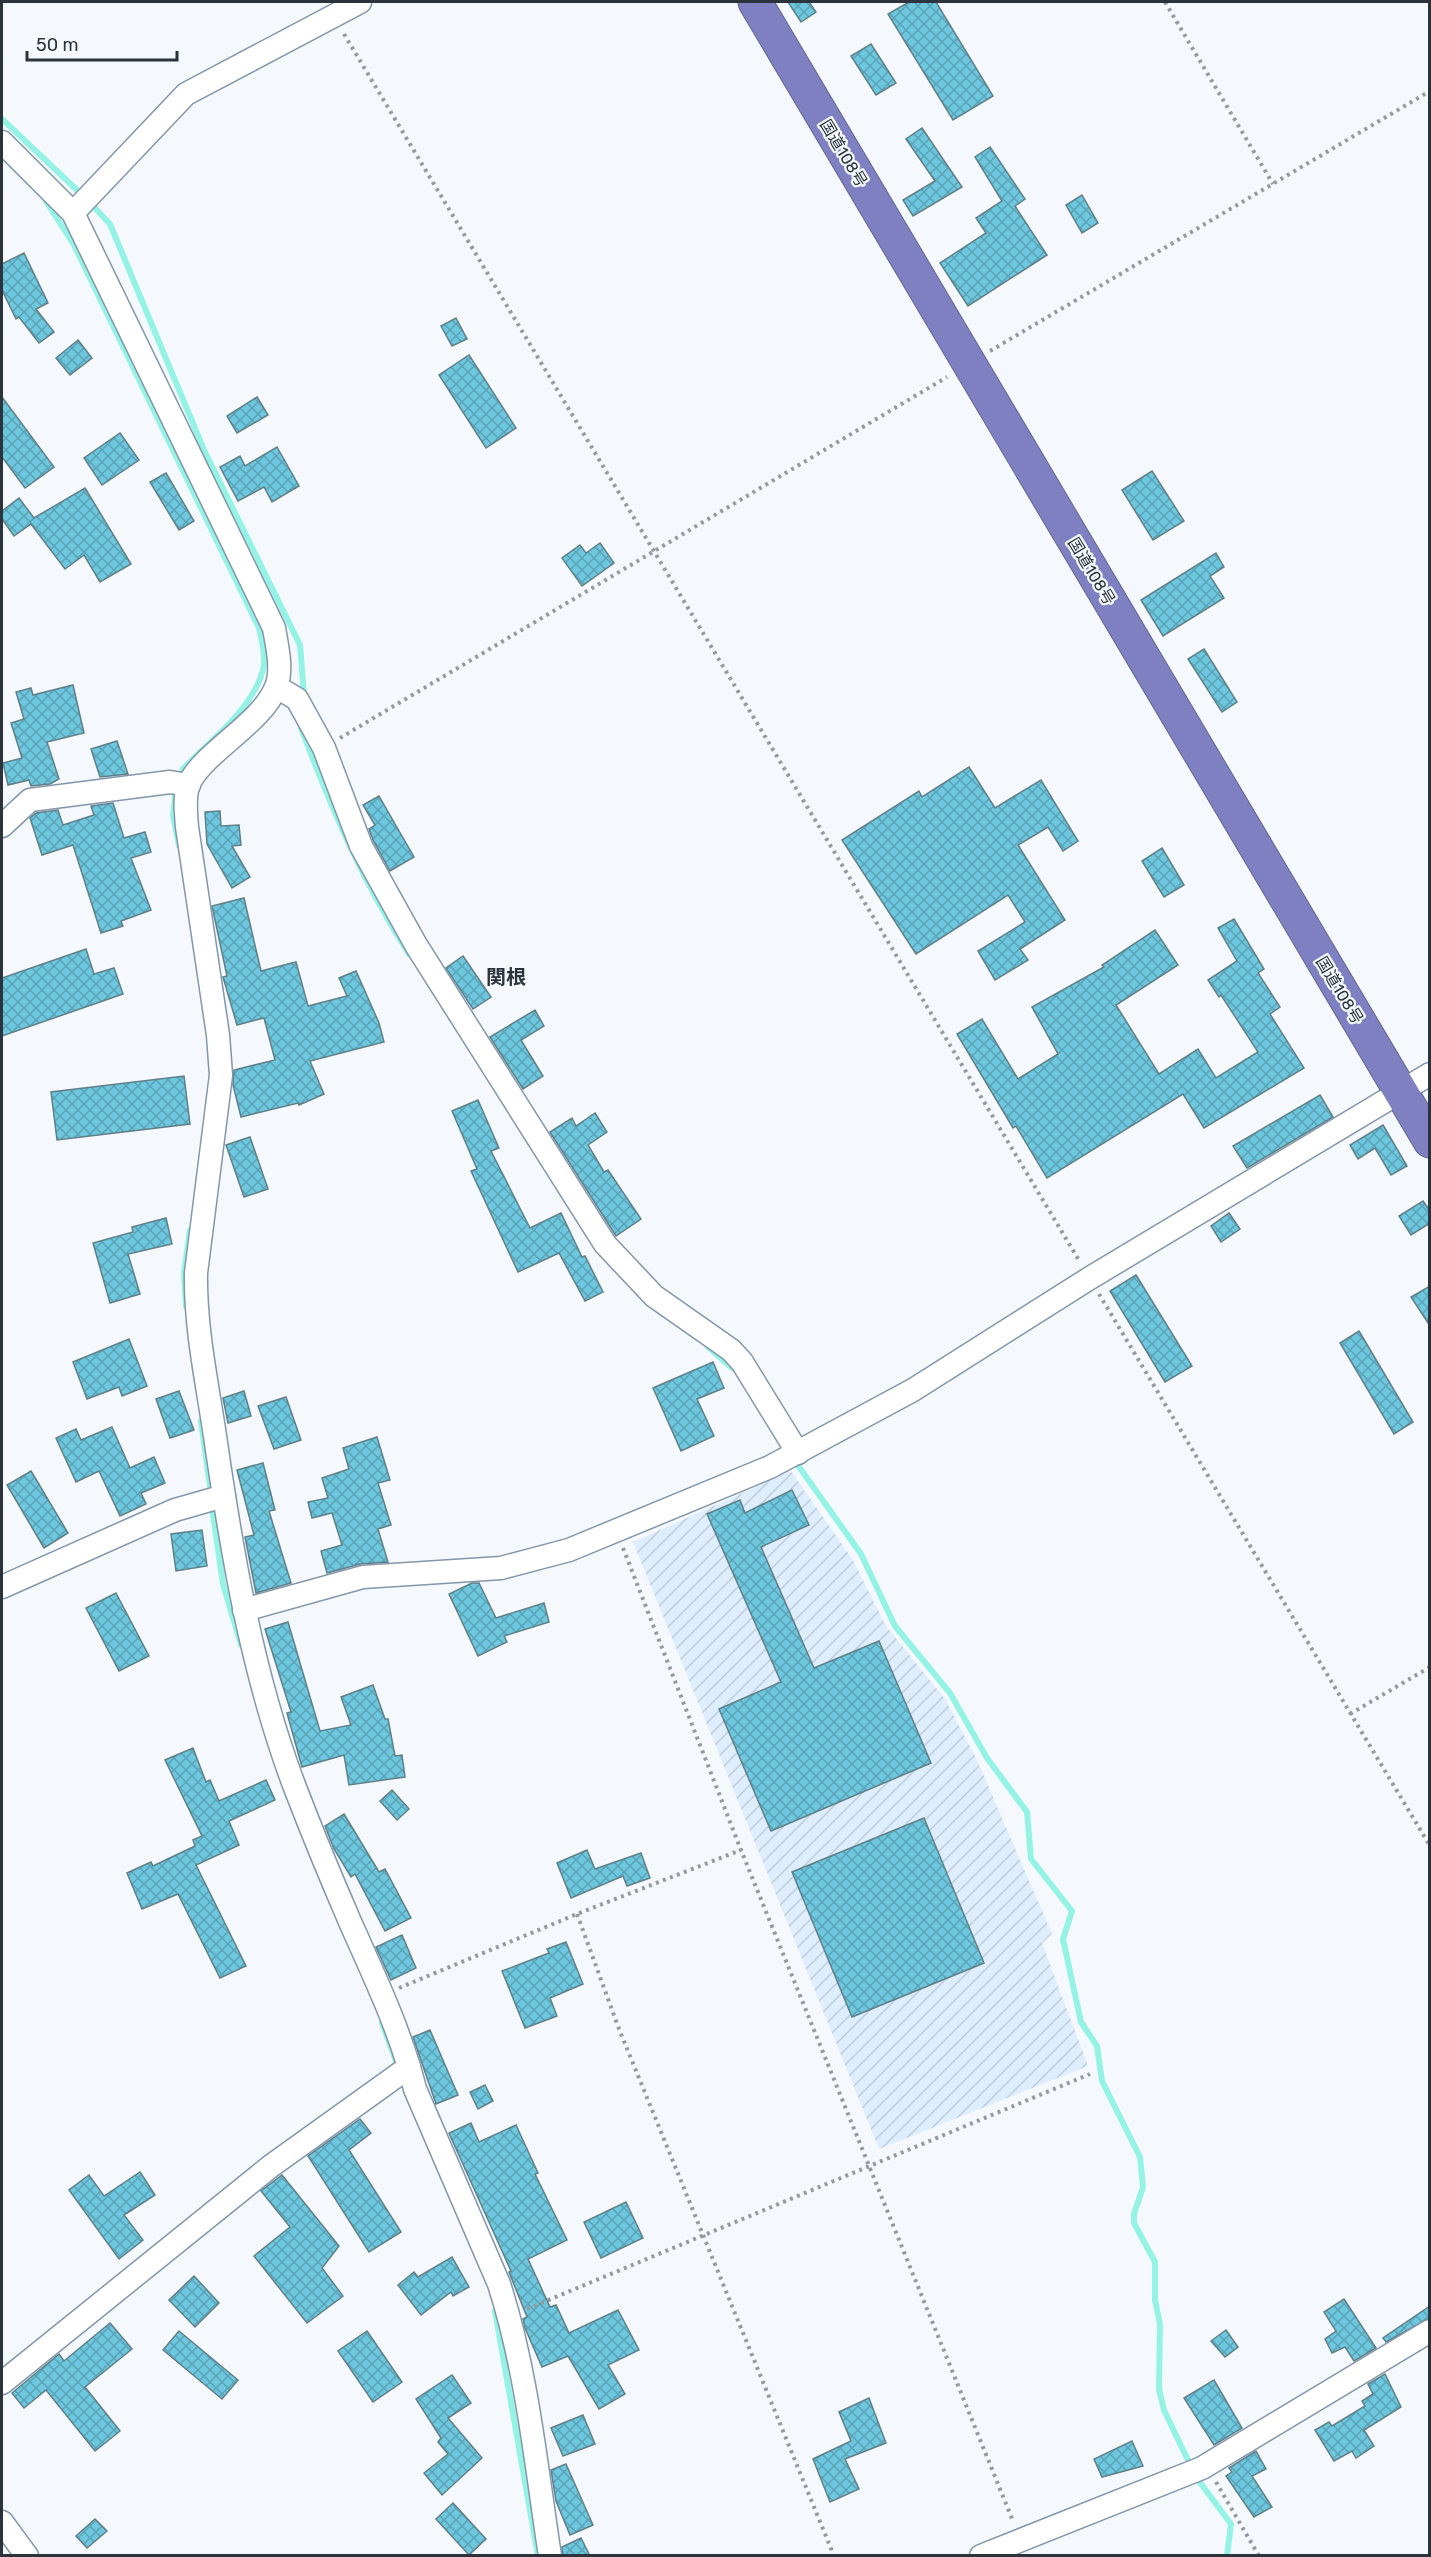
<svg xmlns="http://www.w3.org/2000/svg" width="1431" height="2557" font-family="Rubik,'Noto Sans JP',sans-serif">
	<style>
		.industrial { fill: url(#industrial-furrows) }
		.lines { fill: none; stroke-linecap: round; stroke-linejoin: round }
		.stream { stroke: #94f3e5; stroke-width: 6 }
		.building { fill: url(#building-cross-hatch); stroke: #607f87; stroke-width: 1.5 }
		.street-casing { stroke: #8396ab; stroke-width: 25 }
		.highway-casing { stroke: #626593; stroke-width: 35 }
		.path { stroke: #949aa1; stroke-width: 4; stroke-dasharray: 3 4.5; stroke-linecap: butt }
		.street { stroke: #fff; stroke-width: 22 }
		.highway { stroke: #7f80c2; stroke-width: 33 }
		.labels { text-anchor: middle; stroke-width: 4.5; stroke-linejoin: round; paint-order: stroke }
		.street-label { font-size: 16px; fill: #2b333c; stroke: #f5f9fd }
		.quarter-label { font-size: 20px; font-weight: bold; fill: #2b333c; stroke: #f5f9fd }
	</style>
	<defs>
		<pattern id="industrial-furrows" width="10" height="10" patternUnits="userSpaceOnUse" patternTransform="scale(1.5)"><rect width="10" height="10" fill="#deeeff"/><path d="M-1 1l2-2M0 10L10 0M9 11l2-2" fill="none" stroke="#bfcddb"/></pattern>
		<pattern id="building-cross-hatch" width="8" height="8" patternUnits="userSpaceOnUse" patternTransform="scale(1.5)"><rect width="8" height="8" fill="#6dc8df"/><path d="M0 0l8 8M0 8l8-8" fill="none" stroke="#5aa3b6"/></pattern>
	</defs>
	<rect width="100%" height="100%" fill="#f5f9fd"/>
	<path class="industrial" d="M 791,1471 L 853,1560 L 886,1626 L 945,1699 L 977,1760 L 1052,1934 L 1042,1943 L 1088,2066 L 879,2149 L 633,1542 Z"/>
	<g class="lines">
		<g class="stream">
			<path d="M 2,119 L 78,191"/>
			<path d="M 46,201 L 74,245 L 259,628 C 262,642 266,656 263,670 C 252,710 211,740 183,769 L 180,779"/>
			<path d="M 94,207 L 110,224 L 204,450 L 300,645 L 304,695"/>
			<path d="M 301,728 C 331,807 363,883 409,954"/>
			<path d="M 176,788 L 173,815 L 179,846"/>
			<path d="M 186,1306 L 184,1273 L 190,1230"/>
			<path d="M 708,1347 L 732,1368"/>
			<path d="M 201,1421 L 210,1486"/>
			<path d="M 797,1464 L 861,1554 L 895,1626 L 950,1693 L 987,1758 L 1027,1812 L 1031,1859 L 1072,1911 L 1063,1939 L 1081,2022 L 1097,2046 L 1102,2081 L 1140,2157 L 1143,2187 L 1134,2214 L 1134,2223 L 1155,2262 L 1155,2300 L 1160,2324 L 1159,2389 L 1164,2410 L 1196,2477 L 1231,2524 L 1227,2556"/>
			<path d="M 212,1507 L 223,1584 L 241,1645"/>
			<path d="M 382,2023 L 396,2061"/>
			<path d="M 495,2311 L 538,2556"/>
		</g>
	</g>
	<g class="building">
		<path d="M 788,2 L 809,2 L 816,12 L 801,22 Z"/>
		<path d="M 909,2 L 936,2 L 993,96 L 953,120 L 888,14 Z"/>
		<path d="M 871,44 L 896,83 L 876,95 L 851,56 Z"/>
		<path d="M 922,128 L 962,187 L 913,216 L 903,200 L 935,181 L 906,139 Z"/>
		<path d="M 990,147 L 1025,199 L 1015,206 L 1047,255 L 968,306 L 940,263 L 986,233 L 976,218 L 1002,201 L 975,157 Z"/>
		<path d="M 1082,195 L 1098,223 L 1082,233 L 1066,205 Z"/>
		<path d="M 24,253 L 48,303 L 36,309 L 54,332 L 39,343 L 19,317 L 16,319 L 2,290 L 2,264 Z"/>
		<path d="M 456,318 L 467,339 L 452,346 L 441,326 Z"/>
		<path d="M 78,340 L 92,358 L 70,375 L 56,358 Z"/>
		<path d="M 469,355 L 516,428 L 486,448 L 439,375 Z"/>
		<path d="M 2,397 L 54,467 L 25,488 L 2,457 Z"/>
		<path d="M 257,397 L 268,415 L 237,433 L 227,416 Z"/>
		<path d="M 120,433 L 139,460 L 102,485 L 84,458 Z"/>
		<path d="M 277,447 L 299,486 L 272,502 L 264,487 L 238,501 L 220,467 L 240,456 L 245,466 Z"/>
		<path d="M 1152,471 L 1184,521 L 1153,540 L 1122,490 Z"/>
		<path d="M 166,473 L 194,521 L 179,530 L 150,482 Z"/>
		<path d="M 85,488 L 131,564 L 100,582 L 84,555 L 65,569 L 31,524 L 14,536 L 2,519 L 2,511 L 19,498 L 34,518 Z"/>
		<path d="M 600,543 L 614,563 L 582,586 L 562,558 L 580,545 L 586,553 Z"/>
		<path d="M 1216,553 L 1224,567 L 1210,576 L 1224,598 L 1163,636 L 1141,600 Z"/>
		<path d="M 1204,649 L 1237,702 L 1222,712 L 1188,659 Z"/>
		<path d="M 73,685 L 84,733 L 47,742 L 59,779 L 50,784 L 31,786 L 29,780 L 8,785 L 3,763 L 22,758 L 11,723 L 24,719 L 16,692 L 31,688 L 33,695 Z"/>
		<path d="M 117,741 L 128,774 L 100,777 L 91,749 Z"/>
		<path d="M 969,767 L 995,808 L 1041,780 L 1078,841 L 1063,851 L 1048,827 L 1018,845 L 1065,920 L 1020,949 L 1028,960 L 995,980 L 978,951 L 1025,922 L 1008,895 L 916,954 L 842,840 L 919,791 L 922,797 Z"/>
		<path d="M 379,796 L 414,857 L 390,871 L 373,840 L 369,829 L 375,825 L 363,805 Z"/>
		<path d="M 113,803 L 124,838 L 145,832 L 151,852 L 131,858 L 151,910 L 121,921 L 123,926 L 101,933 L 73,845 L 42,855 L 30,818 L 36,813 L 58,810 L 63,825 L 94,815 L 91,806 Z"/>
		<path d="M 220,811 L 221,826 L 239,825 L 241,845 L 232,846 L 250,877 L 232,888 L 207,844 L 205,812 Z"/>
		<path d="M 1162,848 L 1184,885 L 1164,897 L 1142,861 Z"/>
		<path d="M 244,898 L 261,971 L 296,962 L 308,1006 L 347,996 L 339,978 L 356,971 L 379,1023 L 384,1042 L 310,1061 L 324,1094 L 299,1105 L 298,1103 L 241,1117 L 233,1085 L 234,1070 L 275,1060 L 264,1018 L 237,1025 L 223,977 L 227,976 L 212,906 Z"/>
		<path d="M 1234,919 L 1264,969 L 1258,973 L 1280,1007 L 1270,1014 L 1304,1068 L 1204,1128 L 1183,1094 L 1047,1178 L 1016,1126 L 1013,1128 L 957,1034 L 982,1019 L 1018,1079 L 1058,1054 L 1032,1007 L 1104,967 L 1102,965 L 1155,930 L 1178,965 L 1116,1005 L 1159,1074 L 1198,1049 L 1216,1078 L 1258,1052 L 1221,995 L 1219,997 L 1208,980 L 1237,961 L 1218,928 Z"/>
		<path d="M 86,949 L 94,974 L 114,968 L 123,994 L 2,1036 L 2,978 Z"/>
		<path d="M 463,956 L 491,997 L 473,1009 L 446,968 Z"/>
		<path d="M 535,1010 L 544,1026 L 521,1040 L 543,1076 L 523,1089 L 490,1037 Z"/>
		<path d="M 184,1076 L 190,1124 L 57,1140 L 51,1092 Z"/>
		<path d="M 1320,1095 L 1333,1117 L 1247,1168 L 1233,1146 Z"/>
		<path d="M 478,1100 L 499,1148 L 491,1151 L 530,1228 L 561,1213 L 582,1257 L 585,1256 L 603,1292 L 585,1301 L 559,1253 L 518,1272 L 471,1171 L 477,1169 L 452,1111 Z"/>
		<path d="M 595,1113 L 607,1132 L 588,1145 L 604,1172 L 608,1170 L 641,1219 L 616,1236 L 550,1132 L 572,1118 L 576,1126 Z"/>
		<path d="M 1383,1125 L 1407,1166 L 1391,1175 L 1375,1148 L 1358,1159 L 1350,1145 Z"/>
		<path d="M 250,1137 L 268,1189 L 244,1197 L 226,1145 Z"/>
		<path d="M 1423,1201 L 1430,1211 L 1430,1223 L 1411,1235 L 1399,1216 Z"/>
		<path d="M 1229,1213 L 1240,1229 L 1221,1242 L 1211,1226 Z"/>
		<path d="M 166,1218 L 172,1244 L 128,1254 L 140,1294 L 110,1303 L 93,1243 L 133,1232 L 132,1227 Z"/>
		<path d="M 1136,1275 L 1192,1366 L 1165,1382 L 1110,1291 Z"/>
		<path d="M 1430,1286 L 1430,1326 L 1411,1297 Z"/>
		<path d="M 1359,1331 L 1413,1422 L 1394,1434 L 1340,1343 Z"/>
		<path d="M 129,1339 L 147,1386 L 122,1396 L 119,1387 L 87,1399 L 73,1362 Z"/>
		<path d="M 713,1362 L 724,1388 L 697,1399 L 714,1436 L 681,1451 L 653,1388 Z"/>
		<path d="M 179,1391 L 194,1430 L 170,1438 L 156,1399 Z"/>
		<path d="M 244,1391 L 251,1416 L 228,1423 L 223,1398 Z"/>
		<path d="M 286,1397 L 301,1440 L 274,1449 L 258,1406 Z"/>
		<path d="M 112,1427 L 130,1468 L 154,1457 L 165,1483 L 141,1493 L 146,1504 L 120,1516 L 99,1471 L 76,1482 L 56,1438 L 76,1429 L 81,1440 Z"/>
		<path d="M 377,1437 L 390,1480 L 378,1483 L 391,1525 L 378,1529 L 388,1562 L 360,1564 L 327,1573 L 321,1551 L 342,1545 L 332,1513 L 312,1518 L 308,1502 L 328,1498 L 322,1478 L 349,1469 L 343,1448 Z"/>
		<path d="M 263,1463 L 275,1510 L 269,1511 L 291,1583 L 256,1593 L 245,1537 L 254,1535 L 237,1470 Z"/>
		<path d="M 31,1471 L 68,1533 L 44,1548 L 7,1485 Z"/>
		<path d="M 792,1490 L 809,1525 L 761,1547 L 814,1668 L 879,1641 L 931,1763 L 771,1831 L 719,1709 L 781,1682 L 707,1514 L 740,1500 L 745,1513 Z"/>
		<path d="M 202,1530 L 207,1566 L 176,1571 L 171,1534 Z"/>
		<path d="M 472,1583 L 479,1583 L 496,1618 L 544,1603 L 549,1622 L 504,1636 L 507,1642 L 478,1656 L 449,1594 Z"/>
		<path d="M 116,1593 L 149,1656 L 119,1671 L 86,1608 Z"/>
		<path d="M 288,1622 L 320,1731 L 351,1725 L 341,1697 L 373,1685 L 385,1719 L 388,1719 L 395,1756 L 402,1755 L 405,1777 L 349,1785 L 344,1755 L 302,1767 L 287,1713 L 291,1712 L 265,1629 Z"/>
		<path d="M 193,1748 L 206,1782 L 210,1780 L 219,1801 L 266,1780 L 275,1800 L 229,1821 L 239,1845 L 196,1865 L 246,1966 L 220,1978 L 178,1894 L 142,1909 L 127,1873 L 151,1862 L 153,1866 L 195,1846 L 193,1840 L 202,1836 L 165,1760 Z"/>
		<path d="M 392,1790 L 409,1809 L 397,1820 L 380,1801 Z"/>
		<path d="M 344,1814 L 379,1872 L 385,1869 L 411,1918 L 385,1931 L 355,1874 L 351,1877 L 334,1849 L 325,1826 Z"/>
		<path d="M 924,1818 L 984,1963 L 852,2017 L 792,1872 Z"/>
		<path d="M 587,1850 L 595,1869 L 641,1853 L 650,1878 L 627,1886 L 623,1876 L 571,1898 L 557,1863 Z"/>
		<path d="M 402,1935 L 416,1968 L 391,1980 L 376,1947 Z"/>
		<path d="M 566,1942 L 583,1984 L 550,1998 L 557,2016 L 525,2028 L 502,1971 L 549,1953 L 547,1949 Z"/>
		<path d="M 430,2030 L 458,2095 L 436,2104 L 413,2037 Z"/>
		<path d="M 485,2085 L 493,2101 L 478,2109 L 470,2092 Z"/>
		<path d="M 360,2119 L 371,2133 L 349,2150 L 401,2232 L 369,2252 L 308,2156 Z"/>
		<path d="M 471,2123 L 479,2142 L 516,2125 L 538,2173 L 535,2174 L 567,2240 L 528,2259 L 550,2307 L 556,2305 L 569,2333 L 618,2310 L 639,2350 L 608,2365 L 625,2394 L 599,2409 L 568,2356 L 542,2367 L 525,2328 L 523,2319 L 527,2317 L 509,2272 L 511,2271 L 449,2133 Z"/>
		<path d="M 140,2172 L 155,2195 L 124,2215 L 143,2240 L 119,2259 L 69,2190 L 89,2175 L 104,2196 Z"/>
		<path d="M 282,2175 L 339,2246 L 322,2268 L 343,2296 L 307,2323 L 254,2256 L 290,2227 L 261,2191 Z"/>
		<path d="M 626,2202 L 643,2238 L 601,2258 L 584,2222 Z"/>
		<path d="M 452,2257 L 469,2287 L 453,2296 L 451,2292 L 421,2315 L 398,2285 L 414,2272 L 418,2277 Z"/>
		<path d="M 194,2276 L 219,2303 L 195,2327 L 169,2300 Z"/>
		<path d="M 1344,2299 L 1376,2348 L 1354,2361 L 1345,2347 L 1332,2353 L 1325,2339 L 1336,2331 L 1324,2312 Z"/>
		<path d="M 1430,2306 L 1430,2318 L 1386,2342 L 1383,2338 Z"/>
		<path d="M 110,2323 L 132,2349 L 85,2387 L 120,2431 L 95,2451 L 46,2390 L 24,2408 L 12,2393 L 59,2354 L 64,2361 Z"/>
		<path d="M 1226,2330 L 1238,2347 L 1225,2357 L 1211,2341 Z"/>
		<path d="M 179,2331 L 238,2380 L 222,2399 L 163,2350 Z"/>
		<path d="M 367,2331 L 402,2382 L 373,2402 L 338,2351 Z"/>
		<path d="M 1385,2374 L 1401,2407 L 1364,2430 L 1374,2446 L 1356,2458 L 1352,2451 L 1334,2461 L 1315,2430 L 1329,2422 L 1332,2426 L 1365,2406 L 1362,2401 L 1373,2394 L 1368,2384 Z"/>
		<path d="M 452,2375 L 471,2403 L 448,2418 L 482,2458 L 442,2495 L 424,2473 L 448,2454 L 438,2442 L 441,2438 L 416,2399 Z"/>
		<path d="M 1214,2380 L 1242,2428 L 1214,2445 L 1184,2398 Z"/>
		<path d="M 869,2398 L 886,2443 L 845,2459 L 859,2489 L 830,2502 L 813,2459 L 851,2441 L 839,2412 Z"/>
		<path d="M 583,2415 L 595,2444 L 563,2456 L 551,2428 Z"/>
		<path d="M 1132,2441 L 1143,2466 L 1102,2477 L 1094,2459 Z"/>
		<path d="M 1256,2451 L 1266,2469 L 1252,2476 L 1272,2507 L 1254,2517 L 1226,2476 L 1232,2472 L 1229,2468 Z"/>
		<path d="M 566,2464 L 593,2525 L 570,2535 L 556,2501 L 551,2470 Z"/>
		<path d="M 453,2503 L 486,2539 L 469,2555 L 436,2519 Z"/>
		<path d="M 95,2519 L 107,2531 L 87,2548 L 76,2536 Z"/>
		<path d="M 581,2538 L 590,2556 L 563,2556 L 562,2547 Z"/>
	</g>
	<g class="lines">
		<defs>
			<g id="street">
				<path d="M 2,142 L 73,213 L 274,628 C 277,646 283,670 276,687 C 262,724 200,754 188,786 C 184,799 186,813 187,827 L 218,1035 L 221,1075 L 196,1273 C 195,1327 207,1382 215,1436 C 232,1554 252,1673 294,1785 C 312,1832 331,1878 351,1924 C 375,1978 401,2032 415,2089 L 499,2284 C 527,2371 536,2465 550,2556"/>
				<path d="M 73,213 L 186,94 L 360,2"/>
				<path d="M 277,687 L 297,699 L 324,748 L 361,846 L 416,945 L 605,1244 L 654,1296 L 731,1350 L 742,1362 L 798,1453"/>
				<path d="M 2,826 L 30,800 L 170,782 L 189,785"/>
				<path d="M 2,1587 L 175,1510 L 224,1496"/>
				<path d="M 244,1610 L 363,1577 L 501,1568 L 569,1550 L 770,1467 L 913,1390 L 1090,1278 L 1430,1074"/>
				<path d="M 2,2383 L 271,2166 L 409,2067"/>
				<path d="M 2,2522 L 27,2556"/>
				<path d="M 981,2556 L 1202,2468 L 1430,2331"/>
			</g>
			<path id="highway" d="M 755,2 L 1430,1141"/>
		</defs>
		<use href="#street" class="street-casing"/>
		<use href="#highway" class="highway-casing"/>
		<g class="path">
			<path d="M 1165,2 L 1273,184"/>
			<path d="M 344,34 L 1080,1262"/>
			<path d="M 990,351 L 1430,91"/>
			<path d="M 340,738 L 947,377"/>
			<path d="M 1099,1294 L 1430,1846"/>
			<path d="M 623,1548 L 741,1850 L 1013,2521"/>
			<path d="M 1350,1714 L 1430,1667"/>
			<path d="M 577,1914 L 619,2029 L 834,2556"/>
			<path d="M 399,1988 L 577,1914 L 741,1850"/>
			<path d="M 527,2309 L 1090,2074"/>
			<path d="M 1216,2482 L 1259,2556"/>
		</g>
		<use href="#street" class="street"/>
		<use href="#highway" class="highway"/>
	</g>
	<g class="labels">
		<g class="street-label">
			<text transform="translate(844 153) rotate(59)" y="6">国道108号</text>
			<text transform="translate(1092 571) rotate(59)" y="6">国道108号</text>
			<text transform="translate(1340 990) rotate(59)" y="6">国道108号</text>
		</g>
		<g class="quarter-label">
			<text x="506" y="984">関根</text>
		</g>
	</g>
	<rect width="1431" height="2557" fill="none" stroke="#2b333c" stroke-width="6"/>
	<path d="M27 51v9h150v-9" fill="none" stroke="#2b333c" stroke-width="3"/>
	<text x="36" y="51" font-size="18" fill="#2b333c" stroke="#f5f9fd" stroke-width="4.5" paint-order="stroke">50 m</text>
</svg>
